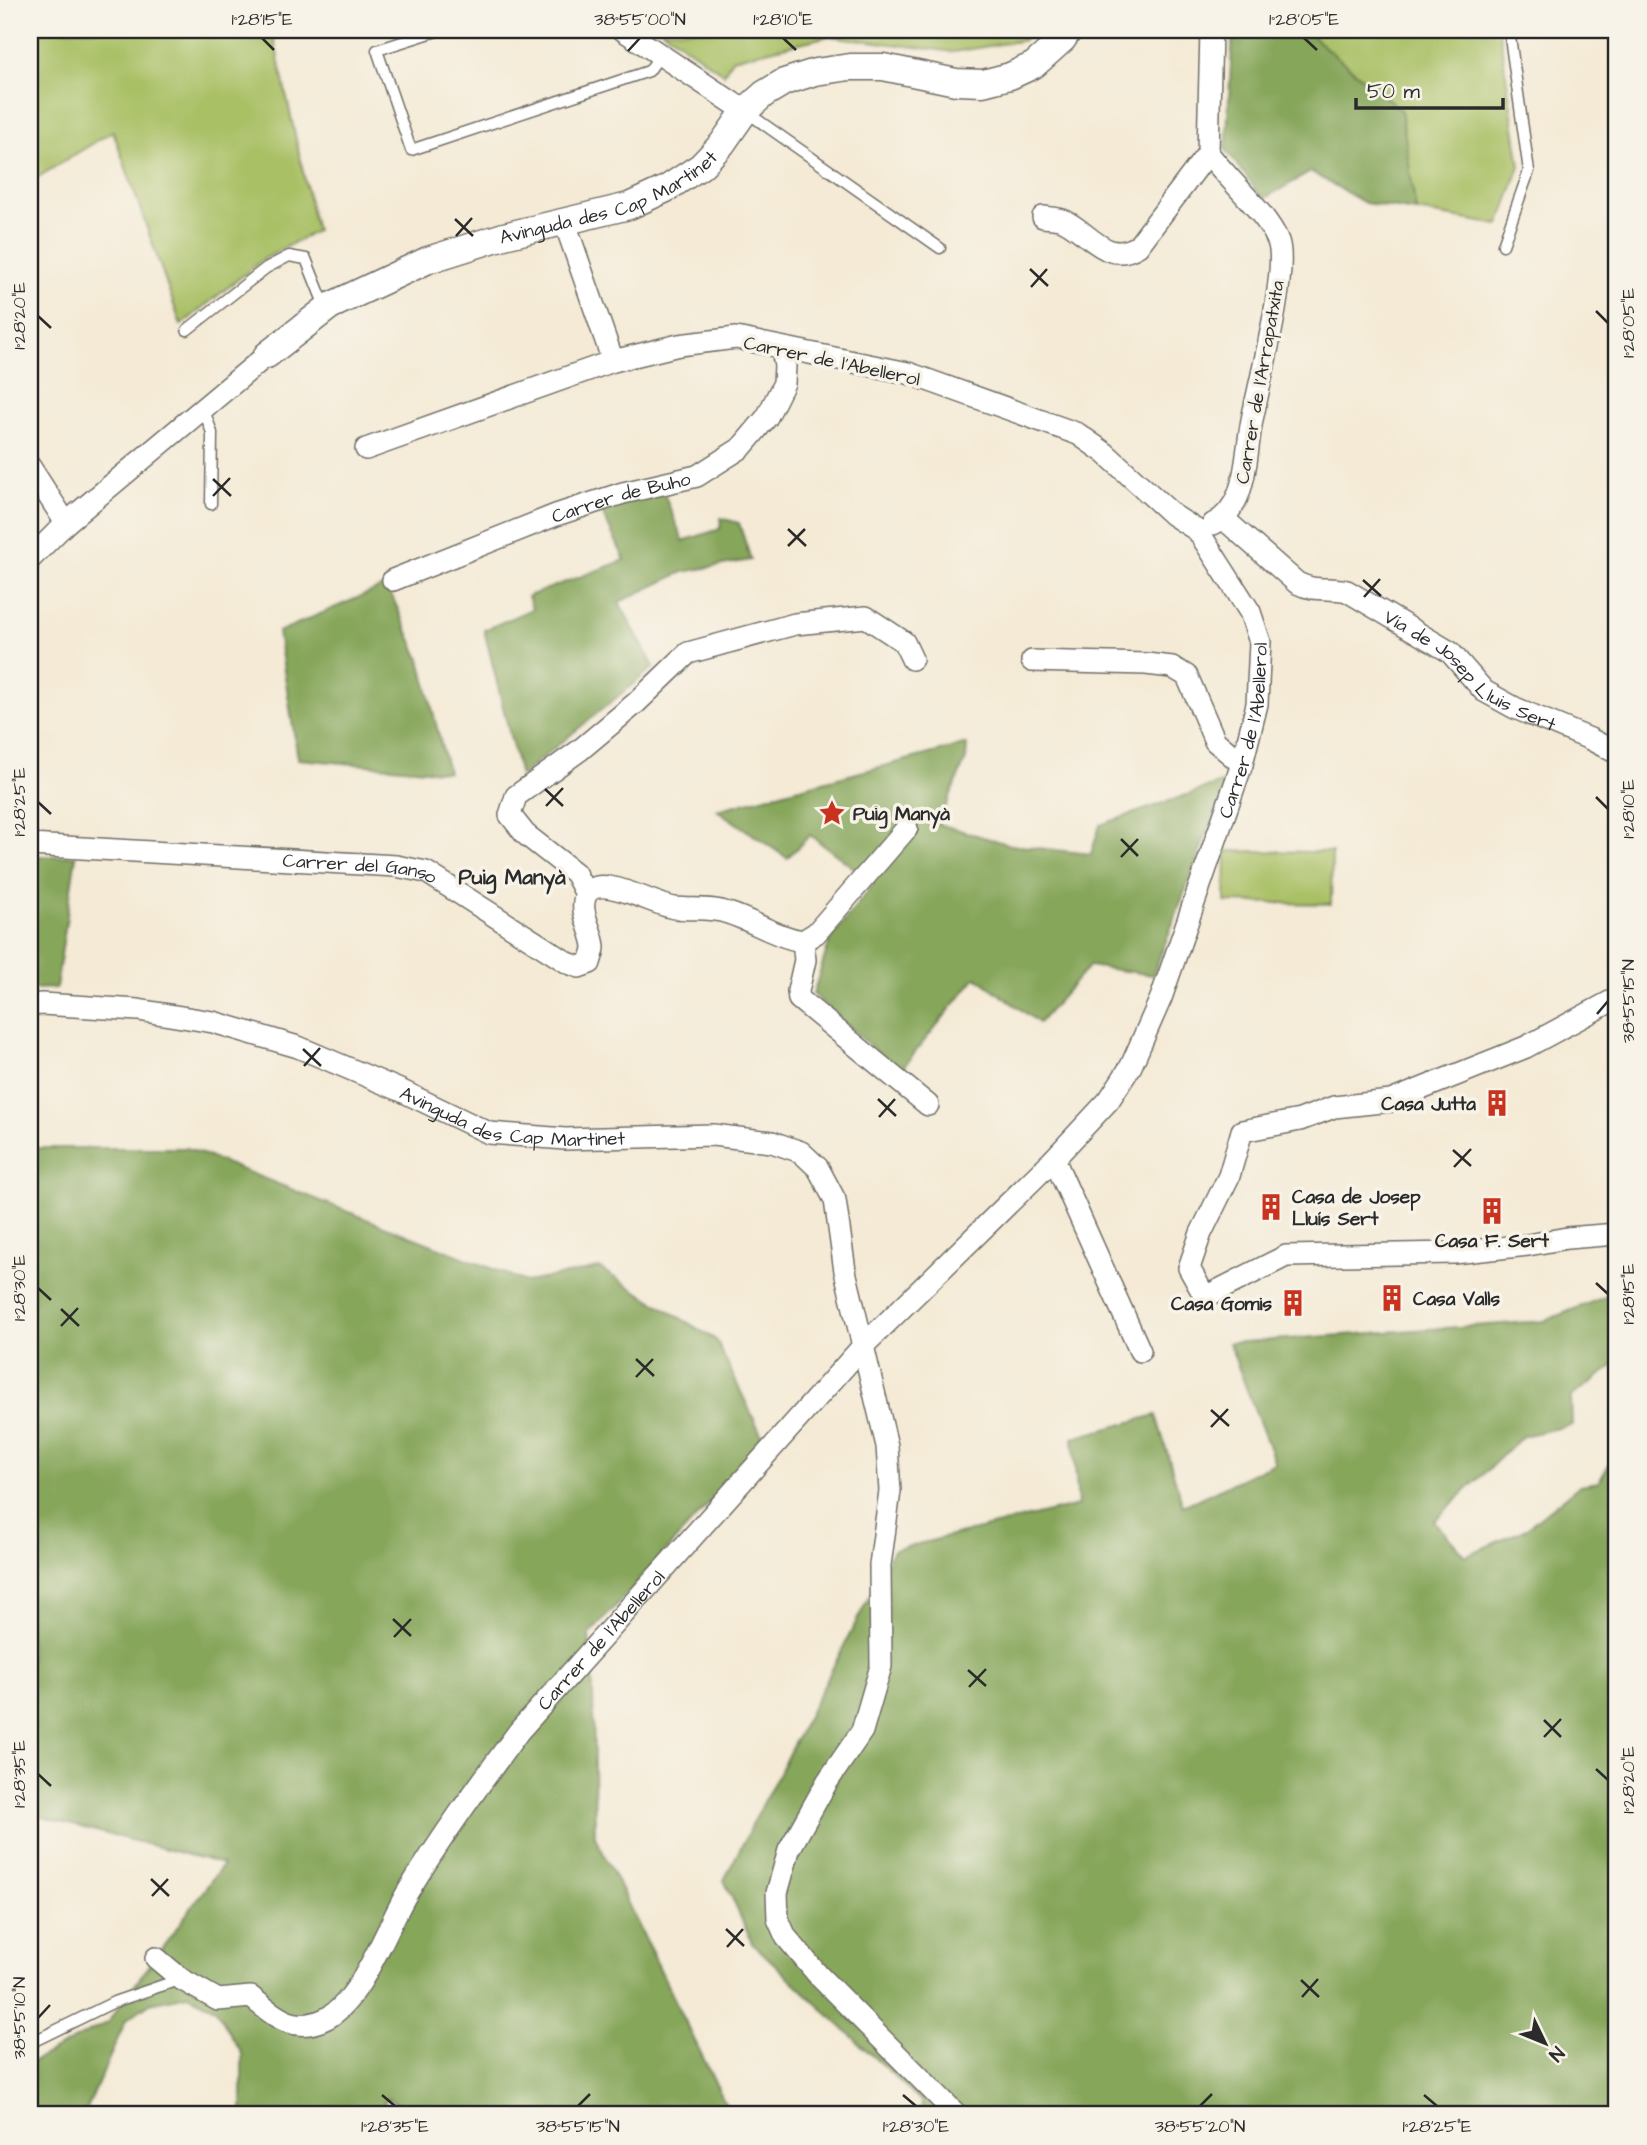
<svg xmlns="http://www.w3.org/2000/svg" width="1647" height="2145" font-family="'Architects Daughter',sans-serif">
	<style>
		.green { fill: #a9c065; stroke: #6a7648; stroke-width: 2 }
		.forest { fill: #86a65a; stroke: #586842; stroke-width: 2 }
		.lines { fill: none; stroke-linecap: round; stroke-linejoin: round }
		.service-casing { stroke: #716e66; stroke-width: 13 }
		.minor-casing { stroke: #716e66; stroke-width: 24 }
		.tertiary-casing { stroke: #716e66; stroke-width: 29 }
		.service { stroke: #fff; stroke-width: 10 }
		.minor { stroke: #fff; stroke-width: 21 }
		.tertiary { stroke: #fff; stroke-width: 26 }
		.ticks { fill: none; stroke: #2b2b2b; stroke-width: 2.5 }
		.labels { text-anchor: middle; stroke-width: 7; stroke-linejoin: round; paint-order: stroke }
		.street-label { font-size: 19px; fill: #2b2b2b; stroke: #f7f3e8 }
		.poi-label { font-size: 19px; font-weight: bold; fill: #2b2b2b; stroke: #f7f3e8; text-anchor: start }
		.neighbourhood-label { font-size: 21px; font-weight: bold; fill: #2b2b2b; stroke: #f7f3e8 }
		.neatline { fill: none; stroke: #2b2b2b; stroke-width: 2.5 }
		.ticks-label { font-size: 18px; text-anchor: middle; fill: #2b2b2b }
	</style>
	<rect width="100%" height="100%" fill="#f7f3e8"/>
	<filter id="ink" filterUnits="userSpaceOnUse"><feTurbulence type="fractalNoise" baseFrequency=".0143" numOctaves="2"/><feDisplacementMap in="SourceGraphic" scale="14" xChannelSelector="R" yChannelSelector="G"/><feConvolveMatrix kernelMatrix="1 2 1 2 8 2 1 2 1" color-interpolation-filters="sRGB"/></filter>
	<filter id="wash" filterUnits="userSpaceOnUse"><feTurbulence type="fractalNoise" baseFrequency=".00686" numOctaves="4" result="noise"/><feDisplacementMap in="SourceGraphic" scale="28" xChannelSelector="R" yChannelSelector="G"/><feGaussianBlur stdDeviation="1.57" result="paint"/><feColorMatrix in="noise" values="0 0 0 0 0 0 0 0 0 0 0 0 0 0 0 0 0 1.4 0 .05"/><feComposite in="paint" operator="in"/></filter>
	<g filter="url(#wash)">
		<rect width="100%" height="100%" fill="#f4ead5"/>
		<g class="green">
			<path d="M 30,30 L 272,30 L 316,231 L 262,260 L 181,325 L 113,131 L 30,182 Z"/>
			<path d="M 662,30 L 1033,30 L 1024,40 L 954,52 L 829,36 L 732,59 L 724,74 Z"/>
			<path d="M 1310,30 L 1499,30 L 1520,166 L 1499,225 L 1416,211 L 1401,110 L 1314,38 Z"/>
			<path d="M 1226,851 L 1332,852 L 1331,904 L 1225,902 Z"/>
		</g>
		<g class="forest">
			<path d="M 1233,30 L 1310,30 L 1314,38 L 1401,110 L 1416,211 L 1365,203 L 1311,172 L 1263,199 L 1226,150 Z"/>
			<path d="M 663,491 L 683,541 L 720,529 L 721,518 L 739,523 L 751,560 L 683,572 L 619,602 L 654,667 L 520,776 L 484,630 L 532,609 L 528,596 L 625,560 L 601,510 Z"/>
			<path d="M 387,585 L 420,659 L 448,772 L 298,759 L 278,632 Z"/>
			<path d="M 967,744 L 966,759 L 938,824 L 1011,845 L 1091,854 L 1100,825 L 1227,781 L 1153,975 L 1089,966 L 1039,1023 L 976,977 L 899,1072 L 813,994 L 830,940 L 874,883 L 810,835 L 787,858 L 717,810 Z"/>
			<path d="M 30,856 L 76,856 L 56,988 L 30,989 Z"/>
			<path d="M 30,1148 L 187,1148 L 526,1282 L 599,1268 L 716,1340 L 765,1442 L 589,1635 L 593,1688 L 595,1836 L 731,2115 L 418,2115 L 387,2098 L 377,2115 L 242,2115 L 242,2054 L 215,2008 L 188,1995 L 150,2003 L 126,2020 L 85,2113 L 89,2115 L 30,2115 L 30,2063 L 108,2022 L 223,1864 L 30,1814 Z"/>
			<path d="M 1612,1294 L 1617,1297 L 1617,1363 L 1571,1397 L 1572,1425 L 1523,1436 L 1434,1521 L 1465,1556 L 1524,1530 L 1580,1485 L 1599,1482 L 1617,1450 L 1617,2115 L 920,2115 L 922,2102 L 752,1943 L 724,1880 L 893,1550 L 1078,1505 L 1073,1438 L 1156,1415 L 1183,1506 L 1275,1463 L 1229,1343 L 1544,1321 Z"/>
		</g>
	</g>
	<g filter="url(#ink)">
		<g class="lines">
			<defs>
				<g id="service">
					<path d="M 440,30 L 377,50 L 411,150 L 649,71 L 660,55"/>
					<path d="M 745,111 L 940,248"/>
					<path d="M 1503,245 L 1529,171 L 1509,30"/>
					<path d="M 187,330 L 266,268 L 289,256 L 306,259 L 326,309"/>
					<path d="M 203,407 L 212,433 L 211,504"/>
					<path d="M 30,2043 L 114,2002 L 181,1979"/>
				</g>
				<g id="minor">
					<path d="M 623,30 L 745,111"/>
					<path d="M 1208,153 C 1227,178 1268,215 1278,241 C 1289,270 1259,384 1252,420 C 1247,445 1248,467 1239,493 C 1234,506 1225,518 1213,524"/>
					<path d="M 1043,217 C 1050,218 1059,218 1065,221 C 1092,235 1107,265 1138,246 L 1208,153 L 1211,30"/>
					<path d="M 565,223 L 613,361"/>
					<path d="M 30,467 L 66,523"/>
					<path id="s1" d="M 1224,519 L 1297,583 C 1315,592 1327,587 1347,591 L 1450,652 L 1484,691 L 1515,708 L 1590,739 L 1617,753"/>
					<path d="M 30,559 L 66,523 L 267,355"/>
					<path id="s2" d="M 393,580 L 556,515 L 623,493 L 697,476 L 741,448 L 767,417 L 784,383 L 785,366 L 782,349"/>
					<path d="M 1032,661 L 1146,664 L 1172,667 L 1187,676 L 1215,741 L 1242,764"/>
					<path id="s3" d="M 30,845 L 396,866 L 426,872 L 568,963 L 579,967 L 590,963 C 591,958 594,952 594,947 C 593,931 578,911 586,895 C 598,871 655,906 675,908 C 693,910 711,907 728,913 C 754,921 776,937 803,941 L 805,960 L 798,991 L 799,999 L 928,1105"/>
					<path d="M 586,894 L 575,873 L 525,834 L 510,815 L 516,796 L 580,750 L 636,703 L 688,653 L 795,624 L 866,617 L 904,642 L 912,659"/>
					<path d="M 803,941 L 816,933 L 907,828"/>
					<path d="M 1617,998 L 1526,1047 L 1391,1101 L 1334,1107 L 1300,1120 L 1242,1131 L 1229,1176 L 1201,1233 L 1189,1268 L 1205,1297 L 1286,1256 L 1454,1253 L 1528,1245 L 1567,1238 L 1617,1234"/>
					<path id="s4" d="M 30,1005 L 42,1004 L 138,1010 L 213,1022 L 298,1047 L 402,1091 L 489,1133 L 565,1139 L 713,1135 L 772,1142 L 801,1152 L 818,1168 L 835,1200 L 845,1271 L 887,1446 L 890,1491 L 880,1565 L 881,1666 L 862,1731 L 827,1782 L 789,1850 L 777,1893 L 778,1919 L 786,1937 L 819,1976 L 957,2115"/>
					<path d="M 1054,1159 L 1140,1351"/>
					<path id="s5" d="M 156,1958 L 181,1979 L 218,2000 L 251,1997 C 275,2016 294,2035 327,2018 C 363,1998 386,1928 407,1893 C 441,1837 480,1784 519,1731 L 864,1345 L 1054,1159 L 1109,1100 L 1131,1066 L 1161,998 L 1242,764 L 1257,704 L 1260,642 L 1250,612 L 1198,531 L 1173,515 L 1105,453 L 1078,434 L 908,373 L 736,338 L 679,345 L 613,361 L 366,449"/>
				</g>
				<g id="tertiary">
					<path id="s6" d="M 267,355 L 330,306 L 428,260 L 504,236 L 629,206 L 666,189 L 701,166 L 722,144 L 745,111 L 764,94 L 784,82 L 815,72 L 850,67 L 883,67 L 956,82 L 983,83 L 1010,76 L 1034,65 L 1063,39 L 1069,30"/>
				</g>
			</defs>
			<use href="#service" class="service-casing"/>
			<use href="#minor" class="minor-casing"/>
			<use href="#tertiary" class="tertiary-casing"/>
			<use href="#service" class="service"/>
			<use href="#minor" class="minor"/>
			<use href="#tertiary" class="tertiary"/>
		</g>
	</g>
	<path class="ticks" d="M 262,38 L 274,50M 783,38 L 796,50M 1304,38 L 1317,50M 628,51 L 640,38M 455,219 L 473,236M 456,236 L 472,218M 1030,269 L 1048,286M 1031,287 L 1047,269M 1596,311 L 1608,323M 38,316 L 51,328M 213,479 L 231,496M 213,496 L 230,478M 788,529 L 806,546M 788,546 L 805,529M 1363,580 L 1381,596M 1364,597 L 1380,579M 545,789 L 563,806M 1596,797 L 1608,809M 38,802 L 51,814M 546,806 L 563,788M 1121,839 L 1138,856M 1121,857 L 1138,839M 1597,1014 L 1608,1001M 303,1049 L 321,1066M 304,1066 L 320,1048M 878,1099 L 896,1116M 879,1117 L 895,1099M 1453,1150 L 1471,1166M 1454,1167 L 1471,1149M 1596,1283 L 1608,1294M 38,1288 L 51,1300M 61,1309 L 79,1326M 61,1326 L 78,1308M 636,1359 L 654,1376M 636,1377 L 653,1359M 1211,1410 L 1229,1426M 1211,1427 L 1228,1409M 393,1619 L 411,1636M 394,1637 L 411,1619M 968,1670 L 986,1686M 969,1687 L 986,1669M 1544,1720 L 1561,1737M 1544,1737 L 1561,1719M 1596,1769 L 1608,1780M 38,1774 L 51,1786M 151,1879 L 169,1896M 152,1896 L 168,1879M 726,1929 L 744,1946M 727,1947 L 743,1929M 1301,1980 L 1319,1997M 1302,1997 L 1318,1979M 38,2018 L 50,2005M 382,2095 L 395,2106M 903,2095 L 916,2106M 1424,2095 L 1437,2106M 578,2106 L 590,2094M 1200,2106 L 1212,2094"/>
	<defs>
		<symbol id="sight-bare" viewBox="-9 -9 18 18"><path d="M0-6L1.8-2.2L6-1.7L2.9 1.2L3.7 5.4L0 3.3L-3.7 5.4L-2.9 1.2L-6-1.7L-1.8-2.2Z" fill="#c8321e" stroke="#f7f3e8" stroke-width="2.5" paint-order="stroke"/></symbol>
		<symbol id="building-bare" viewBox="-9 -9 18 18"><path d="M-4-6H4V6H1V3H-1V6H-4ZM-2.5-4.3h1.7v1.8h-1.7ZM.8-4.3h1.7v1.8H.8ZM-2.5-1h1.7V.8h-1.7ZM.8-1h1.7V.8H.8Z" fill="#c8321e" stroke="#f7f3e8" stroke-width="2.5" paint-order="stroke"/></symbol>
	</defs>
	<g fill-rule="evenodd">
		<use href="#sight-bare" x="813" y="794" width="38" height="38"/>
		<use href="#building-bare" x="1478" y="1084" width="38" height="38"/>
		<use href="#building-bare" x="1252" y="1188" width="38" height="38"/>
		<use href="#building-bare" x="1473" y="1192" width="38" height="38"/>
		<use href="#building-bare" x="1373" y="1279" width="38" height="38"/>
		<use href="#building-bare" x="1274" y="1284" width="38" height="38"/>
	</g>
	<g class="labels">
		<g class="street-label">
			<text dy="7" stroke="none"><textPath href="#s6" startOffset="380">Avinguda des Cap Martinet</textPath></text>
			<text transform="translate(832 360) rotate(12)" y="7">Carrer de l'Abellerol</text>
			<text transform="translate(1259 382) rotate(-80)" y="7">Carrer de l'Arrapatxita</text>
			<text dy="7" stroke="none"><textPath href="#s2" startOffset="243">Carrer de Buho</textPath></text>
			<text dy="7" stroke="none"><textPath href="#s1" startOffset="296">Vía de Josep Lluis Sert</textPath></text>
			<text dy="7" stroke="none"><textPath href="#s5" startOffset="1801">Carrer de l'Abellerol</textPath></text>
			<text dy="7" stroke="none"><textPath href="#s3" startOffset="331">Carrer del Ganso</textPath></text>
			<text dy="7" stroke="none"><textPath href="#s4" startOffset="502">Avinguda des Cap Martinet</textPath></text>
			<text dy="7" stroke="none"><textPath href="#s5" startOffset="663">Carrer de l'Abellerol</textPath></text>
		</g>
		<g class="poi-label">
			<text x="853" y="820">Puig Manyà</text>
			<text x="1476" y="1110" text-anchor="end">Casa Jutta</text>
			<text x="1292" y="1203">Casa de Josep<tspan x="1292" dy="22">Lluís Sert</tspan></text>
			<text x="1492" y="1247" text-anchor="middle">Casa F. Sert</text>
			<text x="1413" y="1305">Casa Valls</text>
			<text x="1272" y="1310" text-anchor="end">Casa Gomis</text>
		</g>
		<g class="neighbourhood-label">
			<text x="512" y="884">Puig Manyà</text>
		</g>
	</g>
	<rect width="1647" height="2145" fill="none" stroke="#f7f3e8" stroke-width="77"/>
	<g transform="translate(1545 2043) rotate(133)" stroke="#f7f3e8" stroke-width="5" paint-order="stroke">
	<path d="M0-5L12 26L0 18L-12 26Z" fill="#2b2b2b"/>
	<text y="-10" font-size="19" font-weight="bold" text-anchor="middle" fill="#2b2b2b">N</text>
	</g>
	<path d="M1356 98v10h147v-10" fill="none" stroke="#2b2b2b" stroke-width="3.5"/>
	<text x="1367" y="98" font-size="21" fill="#2b2b2b" stroke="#f7f3e8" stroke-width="5" paint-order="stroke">50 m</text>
	<rect x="38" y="38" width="1570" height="2068" class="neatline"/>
	<g class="ticks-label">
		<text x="262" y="25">1°28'15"E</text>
		<text x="640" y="25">38°55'00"N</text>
		<text x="783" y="25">1°28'10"E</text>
		<text x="1304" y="25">1°28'05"E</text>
		<text transform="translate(19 316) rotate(-90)" y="6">1°28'20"E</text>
		<text transform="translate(1628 323) rotate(-90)" y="6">1°28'05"E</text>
		<text transform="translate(19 802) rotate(-90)" y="6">1°28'25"E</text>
		<text transform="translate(1628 809) rotate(-90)" y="6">1°28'10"E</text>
		<text transform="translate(1628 1001) rotate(-90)" y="6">38°55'15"N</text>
		<text transform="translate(19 1288) rotate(-90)" y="6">1°28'30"E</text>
		<text transform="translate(1628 1294) rotate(-90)" y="6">1°28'15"E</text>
		<text transform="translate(19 1774) rotate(-90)" y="6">1°28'35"E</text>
		<text transform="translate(1628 1780) rotate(-90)" y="6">1°28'20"E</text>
		<text transform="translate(19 2018) rotate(-90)" y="6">38°55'10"N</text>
		<text x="395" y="2132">1°28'35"E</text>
		<text x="578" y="2132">38°55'15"N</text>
		<text x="916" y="2132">1°28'30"E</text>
		<text x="1200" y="2132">38°55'20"N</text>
		<text x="1437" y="2132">1°28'25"E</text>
	</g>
</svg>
